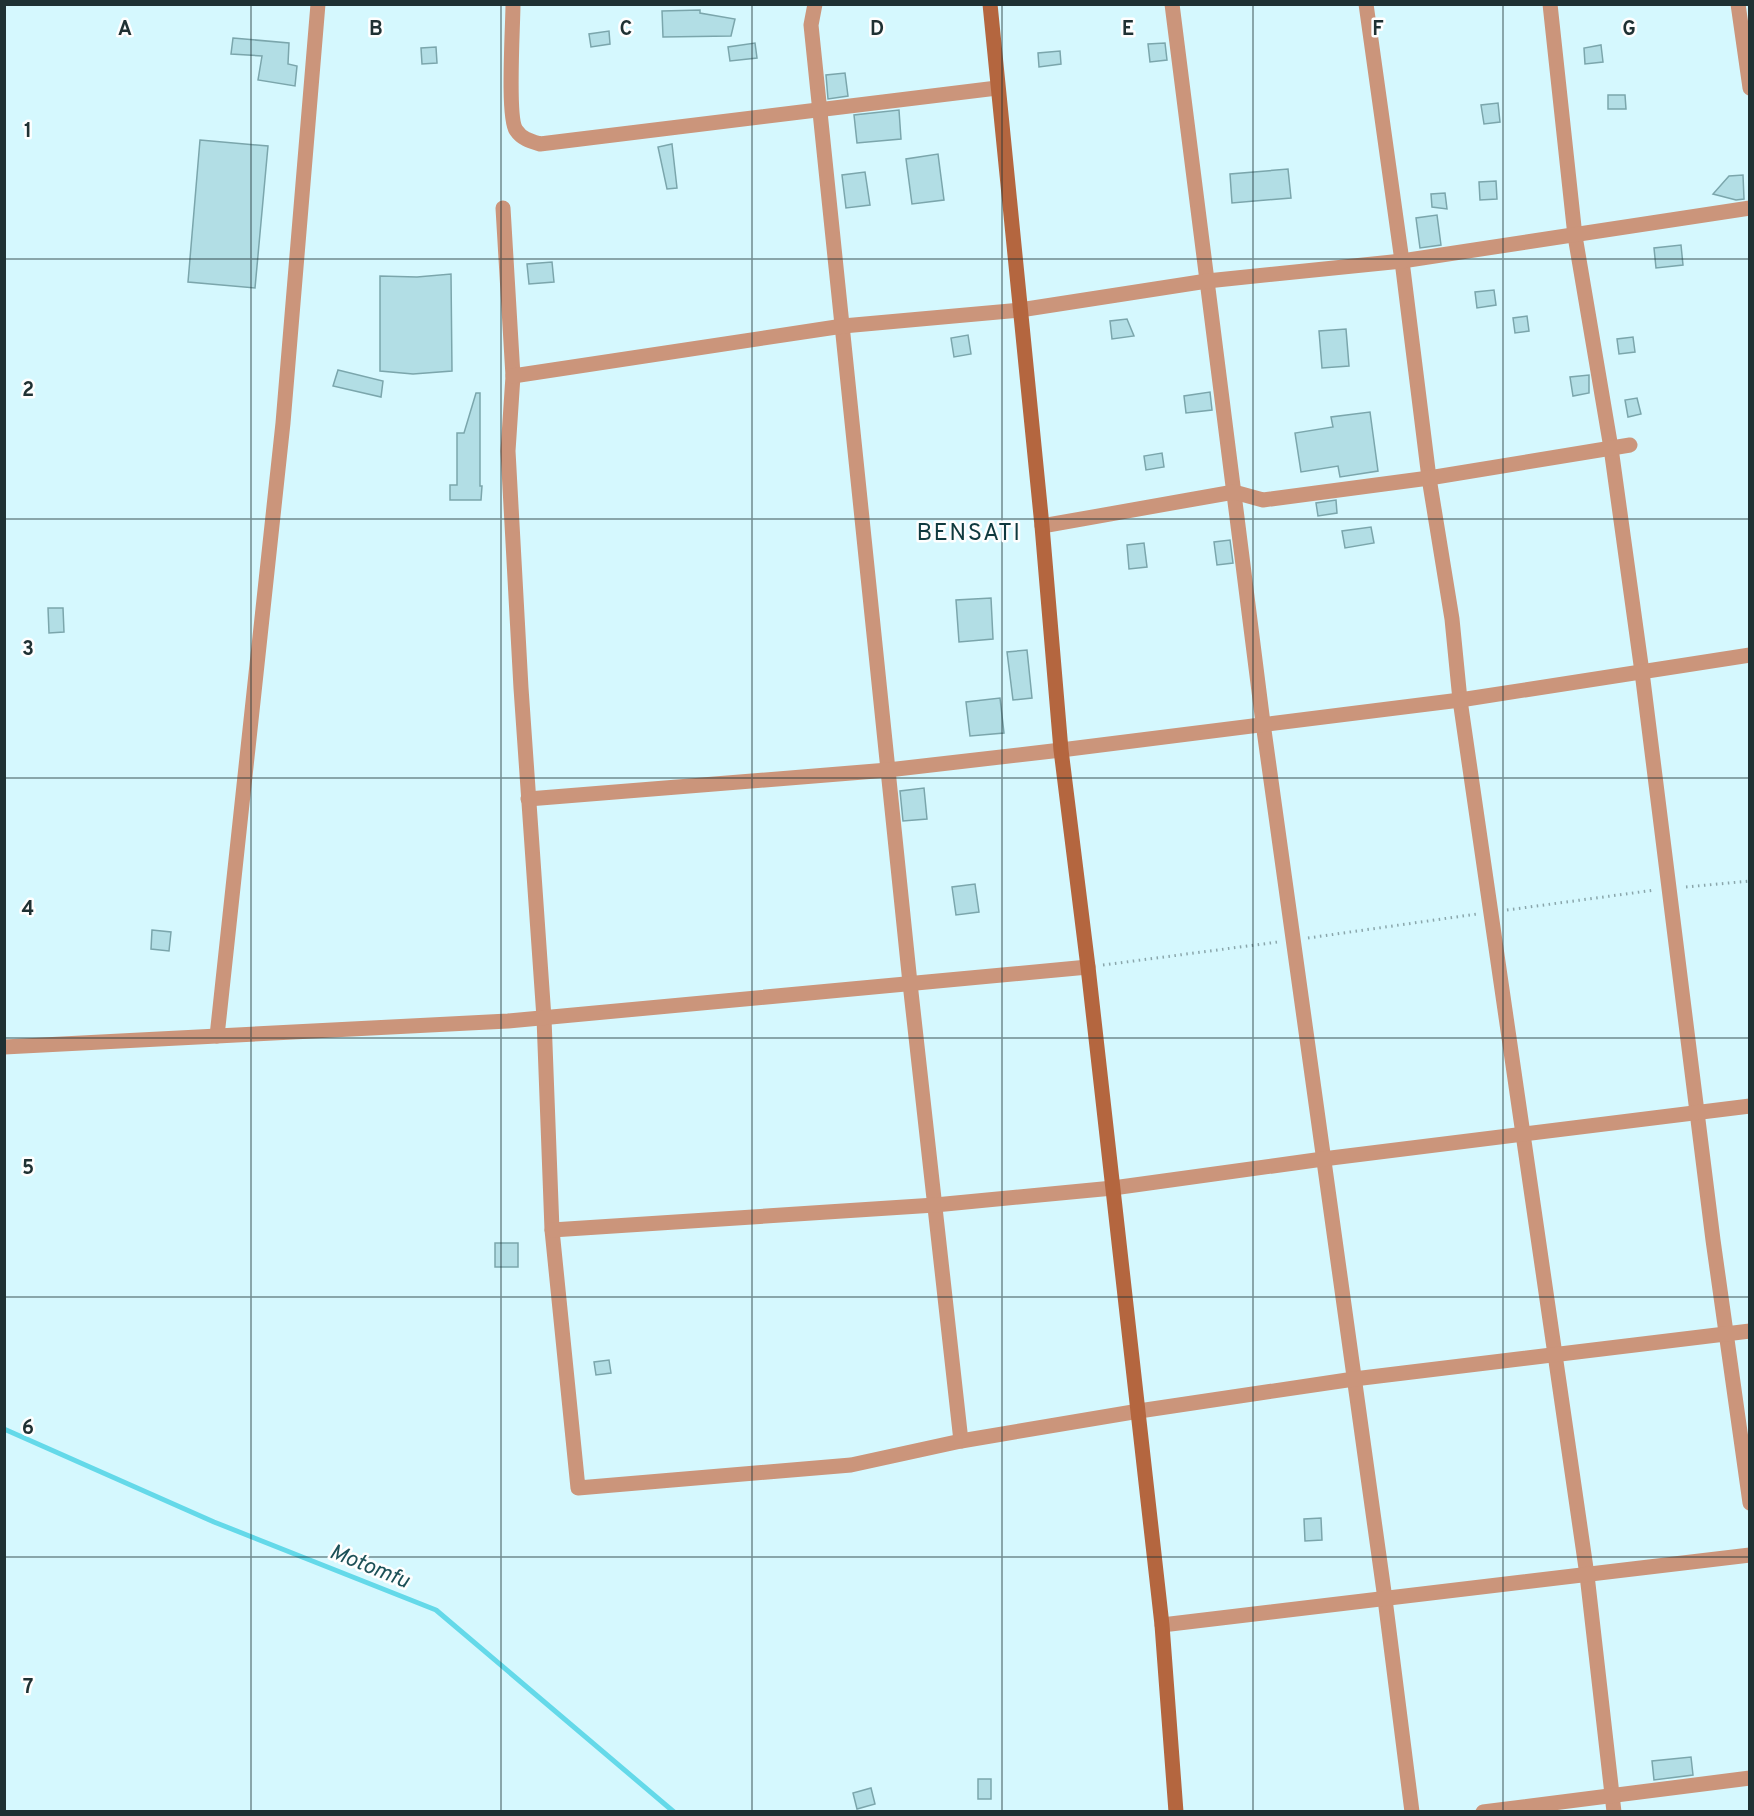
<svg xmlns="http://www.w3.org/2000/svg" width="1754" height="1816" font-family="Overpass,sans-serif">
	<style>
		.lines { fill: none; stroke-linecap: round; stroke-linejoin: round }
		.stream { stroke: #64d9e9; stroke-width: 5 }
		.building { fill: #b2dee5; stroke: #7ba6ac; stroke-width: 1.5 }
		.path { stroke: #8aa6ab; stroke-width: 3; stroke-dasharray: 1.5 4.5; stroke-linecap: butt }
		.street { stroke: #cb957b; stroke-width: 15 }
		.secondary { stroke: #b4663f; stroke-width: 15 }
		.grid { fill: none; stroke: #1f3133; stroke-width: 1.5; stroke-opacity: 0.55 }
		.labels { text-anchor: middle; stroke-width: 5; stroke-linejoin: round; paint-order: stroke }
		.water-label { font-size: 22px; font-style: italic; fill: #1c5057; stroke: #fefefe }
		.quarter-label { font-size: 24px; letter-spacing: 1.5px; fill: #0f3a3f; stroke: #fefefe }
		.grid-label { font-size: 20px; text-anchor: middle; font-weight: bold; fill: #1f3133; stroke: #fefefe; stroke-width: 5; stroke-linejoin: round; paint-order: stroke }
	</style>
	<rect width="100%" height="100%" fill="#d5f8fe"/>
	<g class="lines">
		<path class="stream" d="M 4,1429 L 214,1522 L 436,1610 L 674,1812"/>
	</g>
	<g class="building">
		<path d="M 700,10 L 700,13 L 735,19 L 731,36 L 663,37 L 662,11 Z"/>
		<path d="M 609,31 L 610,44 L 591,47 L 589,34 Z"/>
		<path d="M 233,38 L 289,43 L 288,64 L 297,66 L 295,86 L 258,80 L 262,56 L 231,54 Z"/>
		<path d="M 755,43 L 757,58 L 730,61 L 728,47 Z"/>
		<path d="M 1165,43 L 1167,60 L 1150,62 L 1148,44 Z"/>
		<path d="M 1601,45 L 1603,62 L 1585,64 L 1584,48 Z"/>
		<path d="M 436,47 L 437,63 L 422,64 L 421,48 Z"/>
		<path d="M 1060,51 L 1061,64 L 1039,67 L 1038,53 Z"/>
		<path d="M 845,73 L 848,96 L 828,99 L 826,75 Z"/>
		<path d="M 1608,95 L 1625,95 L 1626,109 L 1608,109 Z"/>
		<path d="M 1498,103 L 1500,122 L 1484,124 L 1481,105 Z"/>
		<path d="M 899,110 L 901,139 L 857,143 L 854,115 Z"/>
		<path d="M 200,140 L 268,146 L 255,288 L 188,282 Z"/>
		<path d="M 672,144 L 677,188 L 667,189 L 658,147 Z"/>
		<path d="M 938,154 L 944,200 L 912,204 L 906,159 Z"/>
		<path d="M 1288,169 L 1291,198 L 1232,203 L 1230,174 Z"/>
		<path d="M 865,172 L 870,205 L 846,208 L 842,175 Z"/>
		<path d="M 1743,175 L 1744,199 L 1736,200 L 1713,194 L 1729,176 Z"/>
		<path d="M 1496,181 L 1497,199 L 1480,200 L 1479,182 Z"/>
		<path d="M 1445,193 L 1447,209 L 1432,207 L 1431,194 Z"/>
		<path d="M 1437,215 L 1441,245 L 1420,248 L 1416,218 Z"/>
		<path d="M 1681,245 L 1683,265 L 1656,268 L 1654,248 Z"/>
		<path d="M 552,262 L 554,282 L 529,284 L 527,264 Z"/>
		<path d="M 451,274 L 452,371 L 413,374 L 380,371 L 380,276 L 417,277 Z"/>
		<path d="M 1494,290 L 1496,305 L 1477,308 L 1475,292 Z"/>
		<path d="M 1527,316 L 1529,331 L 1515,333 L 1513,318 Z"/>
		<path d="M 1127,319 L 1134,336 L 1112,339 L 1110,321 Z"/>
		<path d="M 1346,329 L 1349,366 L 1322,368 L 1319,331 Z"/>
		<path d="M 968,335 L 971,354 L 954,357 L 951,338 Z"/>
		<path d="M 1633,337 L 1635,352 L 1619,354 L 1617,339 Z"/>
		<path d="M 338,370 L 383,381 L 381,397 L 333,386 Z"/>
		<path d="M 1589,375 L 1589,393 L 1573,396 L 1570,377 Z"/>
		<path d="M 1210,392 L 1212,410 L 1186,413 L 1184,396 Z"/>
		<path d="M 476,393 L 480,393 L 480,486 L 482,486 L 481,500 L 450,500 L 450,485 L 457,485 L 457,433 L 464,433 Z"/>
		<path d="M 1637,398 L 1641,414 L 1628,417 L 1625,400 Z"/>
		<path d="M 1370,412 L 1378,471 L 1340,477 L 1338,466 L 1301,472 L 1295,433 L 1333,427 L 1331,417 Z"/>
		<path d="M 1162,453 L 1164,467 L 1146,470 L 1144,456 Z"/>
		<path d="M 1336,500 L 1337,513 L 1318,516 L 1316,503 Z"/>
		<path d="M 1371,527 L 1374,543 L 1345,548 L 1342,531 Z"/>
		<path d="M 1230,540 L 1233,563 L 1217,565 L 1214,542 Z"/>
		<path d="M 1144,543 L 1147,567 L 1129,569 L 1127,545 Z"/>
		<path d="M 991,598 L 993,639 L 959,642 L 956,600 Z"/>
		<path d="M 48,608 L 63,608 L 64,632 L 49,633 Z"/>
		<path d="M 1027,650 L 1032,698 L 1013,700 L 1007,652 Z"/>
		<path d="M 1000,698 L 1004,733 L 970,736 L 966,702 Z"/>
		<path d="M 924,788 L 927,819 L 903,821 L 900,791 Z"/>
		<path d="M 975,884 L 979,912 L 956,915 L 952,887 Z"/>
		<path d="M 152,930 L 171,932 L 169,951 L 151,949 Z"/>
		<rect x="495" y="1243" width="23" height="24"/>
		<path d="M 609,1360 L 611,1373 L 596,1375 L 594,1362 Z"/>
		<path d="M 1321,1518 L 1322,1540 L 1305,1541 L 1304,1519 Z"/>
		<path d="M 1691,1757 L 1693,1775 L 1654,1780 L 1652,1761 Z"/>
		<rect x="978" y="1779" width="13" height="20"/>
		<path d="M 871,1788 L 875,1804 L 857,1809 L 853,1793 Z"/>
	</g>
	<g class="lines">
		<g class="path">
			<path d="M 1686,887 L 1750,881"/>
			<path d="M 1507,910 L 1655,890"/>
			<path d="M 1308,938 L 1477,914"/>
			<path d="M 1103,965 L 1278,942"/>
		</g>
		<g class="street">
			<path d="M 513,4 C 513,26 507,117 516,130 C 522,139 530,141 540,144 L 997,88"/>
			<path d="M 815,4 L 811,25 L 910,983 L 961,1441"/>
			<path d="M 1172,4 L 1263,723 L 1385,1599 L 1412,1812"/>
			<path d="M 1366,4 L 1402,261 L 1429,478 L 1452,619 L 1460,700 L 1587,1575 L 1614,1812"/>
			<path d="M 1550,4 L 1575,236 L 1611,448 L 1642,672 L 1713,1240 L 1750,1503"/>
			<path d="M 1738,4 L 1750,88"/>
			<path d="M 503,208 L 513,376 L 508,451 L 521,688 L 544,1018 L 552,1230 L 578,1488 L 851,1465 L 961,1441 L 1139,1411 L 1354,1379 L 1750,1331"/>
			<path d="M 513,376 L 843,326 L 1020,310 L 1207,281 L 1402,261 L 1750,208"/>
			<path d="M 1042,526 L 1234,492 L 1263,500 L 1429,478 L 1630,445"/>
			<path d="M 528,799 L 888,770 L 1061,750 L 1460,700 L 1750,655"/>
			<path d="M 217,1036 L 283,423 L 318,4"/>
			<path d="M 4,1047 L 508,1021 L 1088,967"/>
			<path d="M 552,1230 L 935,1205 L 1113,1188 L 1323,1159 L 1750,1106"/>
			<path d="M 1162,1625 L 1750,1555"/>
			<path d="M 1483,1812 L 1750,1778"/>
		</g>
		<path class="secondary" d="M 990,4 L 1042,526 L 1061,750 L 1088,967 L 1162,1625 L 1176,1812"/>
	</g>
	<path class="grid" d="M 251,4 L 251,1812M 501,4 L 501,1812M 752,4 L 752,1812M 1002,4 L 1002,1812M 1253,4 L 1253,1812M 1503,4 L 1503,1812M 4,259 L 1750,259M 4,519 L 1750,519M 4,778 L 1750,778M 4,1038 L 1750,1038M 4,1297 L 1750,1297M 4,1557 L 1750,1557"/>
	<g class="labels">
		<g class="water-label">
			<text transform="translate(370 1565) rotate(22)" y="8">Motomfu</text>
		</g>
		<g class="quarter-label">
			<text x="969" y="540">BENSATI</text>
		</g>
	</g>
	<g class="grid-label">
		<text x="125" y="35">A</text>
		<text x="376" y="35">B</text>
		<text x="626" y="35">C</text>
		<text x="877" y="35">D</text>
		<text x="1128" y="35">E</text>
		<text x="1378" y="35">F</text>
		<text x="1629" y="35">G</text>
		<text x="28" y="137">1</text>
		<text x="28" y="396">2</text>
		<text x="28" y="655">3</text>
		<text x="28" y="915">4</text>
		<text x="28" y="1174">5</text>
		<text x="28" y="1434">6</text>
		<text x="28" y="1693">7</text>
	</g>
	<rect width="1754" height="1816" fill="none" stroke="#1f3133" stroke-width="12"/>
</svg>
